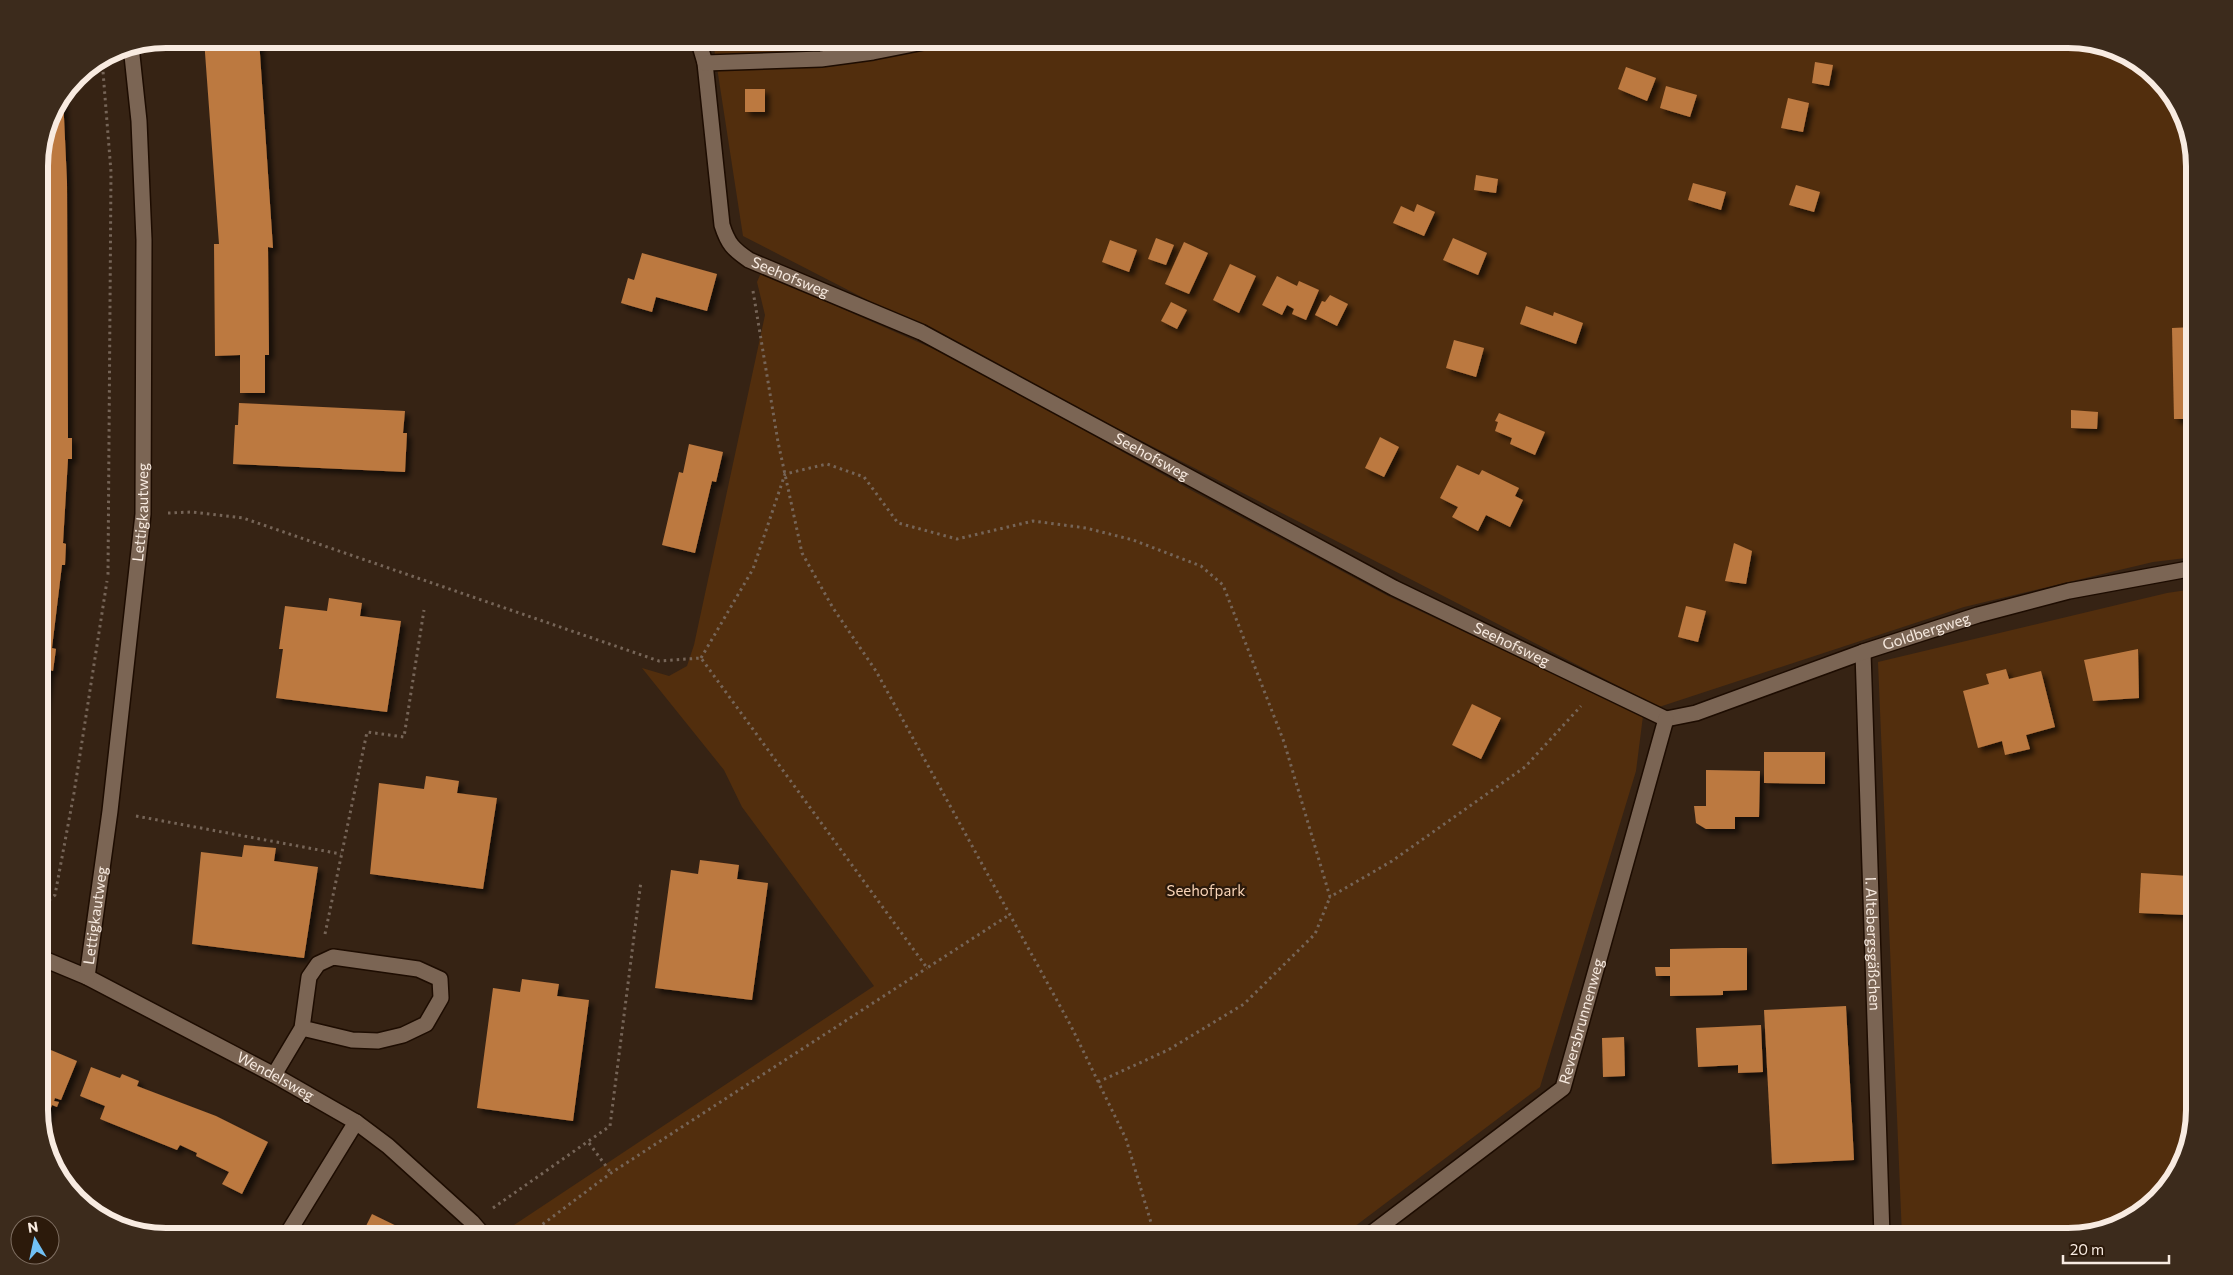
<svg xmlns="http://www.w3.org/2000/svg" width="2233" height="1275" font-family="Commissioner,sans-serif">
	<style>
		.green { fill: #522e0d }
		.building { fill: #bc7941; filter: url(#shadow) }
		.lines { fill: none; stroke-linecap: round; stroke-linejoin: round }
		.lane-casing { stroke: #1d0c01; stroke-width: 18 }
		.street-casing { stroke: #1d0c01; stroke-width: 18 }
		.path { stroke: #766558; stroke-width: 3; stroke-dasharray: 2.5 4; stroke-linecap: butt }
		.lane { stroke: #7b6554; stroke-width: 15 }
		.street { stroke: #7b6554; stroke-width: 15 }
		.labels { text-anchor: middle; stroke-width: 4.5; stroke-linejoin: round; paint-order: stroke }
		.street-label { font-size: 15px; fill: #f8ebe1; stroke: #2c1a0b }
		.park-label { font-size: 15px; fill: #f9d4b7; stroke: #2c1a0b }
		.rim { fill: none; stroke: #f8ebe1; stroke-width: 6 }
	</style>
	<defs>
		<filter id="shadow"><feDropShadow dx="4.5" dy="4.5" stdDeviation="2.5" flood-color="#0009"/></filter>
	</defs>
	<rect width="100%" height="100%" fill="#362314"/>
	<g class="green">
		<path d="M 710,39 L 2067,39 L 2131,56 L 2177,102 L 2194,157 L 2194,557 L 2153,562 L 1964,607 L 1659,707 L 743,236 L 714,48 Z"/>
		<path d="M 761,273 L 959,360 L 1187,488 L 1388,596 L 1643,716 L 1636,771 L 1540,1087 L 1342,1236 L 510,1236 L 505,1231 L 874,986 L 742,807 L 724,770 L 642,668 L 669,676 L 687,666 L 694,645 L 765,315 L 757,282 Z"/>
		<path d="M 2194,589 L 2194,1109 L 2177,1173 L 2131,1219 L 2068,1236 L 1902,1236 L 1878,662 L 2167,593 Z"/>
	</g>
	<g class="building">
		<path d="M 204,39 L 259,39 L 273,248 L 268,247 L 269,355 L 265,355 L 265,393 L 240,393 L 240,355 L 215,356 L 214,244 L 219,244 Z"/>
		<path d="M 1815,62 L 1833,65 L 1829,86 L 1812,83 Z"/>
		<path d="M 1626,67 L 1656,78 L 1647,101 L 1618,89 Z"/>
		<path d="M 1666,86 L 1697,95 L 1690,117 L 1660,108 Z"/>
		<rect x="745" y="89" width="20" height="23"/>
		<path d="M 63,96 L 67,182 L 68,438 L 72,438 L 72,459 L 68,459 L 63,543 L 66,544 L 65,565 L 62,565 L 52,648 L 56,649 L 53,671 L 50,670 L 40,737 L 39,157 L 49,117 Z"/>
		<path d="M 1788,98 L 1809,103 L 1803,132 L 1781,128 Z"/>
		<path d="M 1476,175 L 1498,179 L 1496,193 L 1474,190 Z"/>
		<path d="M 1693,183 L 1726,192 L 1721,210 L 1688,200 Z"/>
		<path d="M 1796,185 L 1820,192 L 1814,212 L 1789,205 Z"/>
		<path d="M 1417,204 L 1435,212 L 1424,236 L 1393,223 L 1401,206 L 1414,212 Z"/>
		<path d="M 1156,238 L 1174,245 L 1166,265 L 1148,259 Z"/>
		<path d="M 1453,238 L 1487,253 L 1478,275 L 1443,260 Z"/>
		<path d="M 1110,240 L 1137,250 L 1129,272 L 1102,262 Z"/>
		<path d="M 1184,242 L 1208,253 L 1189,294 L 1165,284 Z"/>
		<path d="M 642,253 L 717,274 L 707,311 L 656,297 L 652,312 L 621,303 L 628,278 L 634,280 Z"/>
		<path d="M 1230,264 L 1256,276 L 1239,313 L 1213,300 Z"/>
		<path d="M 1277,276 L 1297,286 L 1299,281 L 1319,290 L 1306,320 L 1292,314 L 1294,309 L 1287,305 L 1282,315 L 1262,305 Z"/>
		<path d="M 1330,295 L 1348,304 L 1337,326 L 1315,315 L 1322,301 L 1325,302 Z"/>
		<path d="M 1171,302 L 1187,310 L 1177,329 L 1161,321 Z"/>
		<path d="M 1526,306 L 1553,316 L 1554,312 L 1583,323 L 1576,344 L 1520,324 Z"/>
		<path d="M 2194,327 L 2194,419 L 2174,419 L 2172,328 Z"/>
		<path d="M 1454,340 L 1484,348 L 1476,377 L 1446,368 Z"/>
		<path d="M 239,403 L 405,411 L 403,433 L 407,433 L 405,472 L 233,464 L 235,425 L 238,425 Z"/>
		<path d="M 2071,410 L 2098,412 L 2097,429 L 2071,428 Z"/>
		<path d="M 1499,413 L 1545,432 L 1535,455 L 1510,444 L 1512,438 L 1495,431 L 1498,422 L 1495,421 Z"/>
		<path d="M 1380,437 L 1399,447 L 1384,477 L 1365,468 Z"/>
		<path d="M 689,444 L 723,452 L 716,482 L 712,481 L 695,553 L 662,545 L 679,472 L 683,473 Z"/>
		<path d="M 1457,465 L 1479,475 L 1482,470 L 1519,488 L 1515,496 L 1523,500 L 1510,527 L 1486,515 L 1478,531 L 1452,517 L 1458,507 L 1440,498 Z"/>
		<path d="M 1734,543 L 1752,551 L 1746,584 L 1725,581 Z"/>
		<path d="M 329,598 L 362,603 L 360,616 L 401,621 L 387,712 L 276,698 L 283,649 L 279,649 L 285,606 L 327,611 Z"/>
		<path d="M 1686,606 L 1706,611 L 1698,642 L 1678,637 Z"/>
		<path d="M 2138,649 L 2139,698 L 2093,701 L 2084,660 Z"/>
		<path d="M 2006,669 L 2009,679 L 2041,671 L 2055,727 L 2026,735 L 2030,749 L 2005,755 L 2002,741 L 1978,748 L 1963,691 L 1989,684 L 1986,674 Z"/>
		<path d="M 1472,704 L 1501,718 L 1481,759 L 1452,745 Z"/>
		<path d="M 1764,752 L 1825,752 L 1825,784 L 1764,783 Z"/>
		<path d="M 1706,770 L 1760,771 L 1759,817 L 1735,817 L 1735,829 L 1706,829 L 1696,823 L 1694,806 L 1706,806 Z"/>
		<path d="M 426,776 L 459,781 L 457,793 L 497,798 L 483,889 L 370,874 L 379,783 L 424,789 Z"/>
		<path d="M 244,845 L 276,848 L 274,861 L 318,867 L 304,958 L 192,944 L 201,852 L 242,857 Z"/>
		<path d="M 700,860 L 739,865 L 737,879 L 768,883 L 752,1000 L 655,988 L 671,870 L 698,874 Z"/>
		<path d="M 2141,873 L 2189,876 L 2187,915 L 2139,913 Z"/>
		<path d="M 1722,948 L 1747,948 L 1747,990 L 1723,991 L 1723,995 L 1670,996 L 1670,976 L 1656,976 L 1655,967 L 1670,967 L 1670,949 Z"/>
		<path d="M 522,979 L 559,984 L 557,996 L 589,1000 L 573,1121 L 477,1108 L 493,988 L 520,992 Z"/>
		<path d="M 1846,1006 L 1854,1160 L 1772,1164 L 1764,1010 Z"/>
		<path d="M 1761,1025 L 1763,1072 L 1738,1073 L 1738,1065 L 1698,1067 L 1696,1028 Z"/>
		<path d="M 1624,1037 L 1625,1076 L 1603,1077 L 1602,1038 Z"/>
		<path d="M 39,1045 L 77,1061 L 61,1100 L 55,1098 L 54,1101 L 59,1102 L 57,1107 L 52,1105 L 43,1129 L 39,1118 Z"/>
		<path d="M 91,1067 L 117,1077 L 120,1078 L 122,1074 L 139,1081 L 137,1086 L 216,1116 L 268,1142 L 242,1194 L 222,1184 L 229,1172 L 196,1156 L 197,1153 L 180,1145 L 177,1150 L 100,1119 L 105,1106 L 80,1096 Z"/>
		<path d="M 372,1214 L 417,1236 L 361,1236 Z"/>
	</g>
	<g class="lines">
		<defs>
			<g id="lane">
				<path id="s1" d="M 1863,652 L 1882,1236"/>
				<path d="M 274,1075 L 302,1028 L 309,977 L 318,964 L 333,957 L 418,969 L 440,979 L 441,998 L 426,1024 L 403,1035 L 378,1041 L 352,1040 L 302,1028"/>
			</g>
			<g id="street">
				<path id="s2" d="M 698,39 L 705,63 L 722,225 C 728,244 733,249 749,260 L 921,332 L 1394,588 L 1666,719"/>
				<path d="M 705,63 L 821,59 L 873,52 L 939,39"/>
				<path id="s3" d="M 1666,719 L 1696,713 L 1863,652 L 1978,615 L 2069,591 L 2194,568"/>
				<path id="s4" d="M 39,957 L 87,977 L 274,1075 L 356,1122 L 388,1146 L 472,1222 L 484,1236"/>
				<path id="s5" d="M 87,977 L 110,811 L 143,514 L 144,240 L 139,121 L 131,46"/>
				<path d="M 286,1236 L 356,1122"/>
				<path id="s6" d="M 1368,1236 L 1563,1088 L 1666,719"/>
			</g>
		</defs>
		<use href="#lane" class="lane-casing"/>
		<use href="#street" class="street-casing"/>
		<g class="path">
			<path d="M 102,59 L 111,172 L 108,575"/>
			<path d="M 753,291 L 778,442 L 802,553 L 833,608 L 876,671 L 1071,1026 L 1126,1139 L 1155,1236"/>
			<path d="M 168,513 L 192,512 L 243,518 L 659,661 L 701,658 L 927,968 L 1009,915"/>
			<path d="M 701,658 L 753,569 L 785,474 L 827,464 L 864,477 L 898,523 L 957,539 L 1033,521 L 1086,528 L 1133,540 L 1201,566 L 1223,585 L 1284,742 L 1330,897 L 1392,861 L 1525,767 L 1581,706"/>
			<path d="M 136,816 L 341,854"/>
			<path d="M 39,909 L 55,895 L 74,793 L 107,581"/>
			<path d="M 325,934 L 367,732 L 404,737 L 424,610"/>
			<path d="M 1098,1082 L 1168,1050 L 1244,1004 L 1315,934 L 1330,897"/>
			<path d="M 589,1143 L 611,1173"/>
			<path d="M 493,1208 L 610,1126 L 641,881"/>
			<path d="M 527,1236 L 611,1173 L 927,968"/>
		</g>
		<use href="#lane" class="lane"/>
		<use href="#street" class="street"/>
	</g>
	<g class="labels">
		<g class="street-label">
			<text dy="5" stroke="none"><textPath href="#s2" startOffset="278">Seehofsweg</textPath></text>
			<text dy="5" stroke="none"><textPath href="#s2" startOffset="682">Seehofsweg</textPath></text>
			<text dy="5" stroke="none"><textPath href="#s5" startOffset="468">Lettigkautweg</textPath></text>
			<text dy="5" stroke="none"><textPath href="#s3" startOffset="275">Goldbergweg</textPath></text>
			<text dy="5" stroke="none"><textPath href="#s2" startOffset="1088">Seehofsweg</textPath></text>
			<text dy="5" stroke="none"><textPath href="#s5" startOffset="62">Lettigkautweg</textPath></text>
			<text dy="5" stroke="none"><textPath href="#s1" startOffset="292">I. Altebergsgäßchen</textPath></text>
			<text dy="5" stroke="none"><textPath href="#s6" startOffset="314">Reversbrunnenweg</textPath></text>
			<text dy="5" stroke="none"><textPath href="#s4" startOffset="265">Wendelsweg</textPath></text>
		</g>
		<g class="park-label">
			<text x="1206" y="896">Seehofpark</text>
		</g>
	</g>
	<path d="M0 0H2233V1275H0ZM166 48H2068A118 118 0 0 1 2186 166V1110A118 118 0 0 1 2068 1228H166A118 118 0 0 1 48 1110V166A118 118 0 0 1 166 48Z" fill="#3c2b1c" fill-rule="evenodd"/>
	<path class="rim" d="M166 48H2068A118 118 0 0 1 2186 166V1110A118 118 0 0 1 2068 1228H166A118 118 0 0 1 48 1110V166A118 118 0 0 1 166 48Z"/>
	<g transform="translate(35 1240) rotate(351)"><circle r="24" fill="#2c1a0b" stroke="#7e6e61"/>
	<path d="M0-4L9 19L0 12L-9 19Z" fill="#72c1f5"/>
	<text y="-8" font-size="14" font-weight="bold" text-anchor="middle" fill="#f8ebe1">N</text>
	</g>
	<path d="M2063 1255v8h106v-8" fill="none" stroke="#f8ebe1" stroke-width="2.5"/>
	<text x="2070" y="1255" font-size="15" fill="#f8ebe1" stroke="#2c1a0b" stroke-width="4" paint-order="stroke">20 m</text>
</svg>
